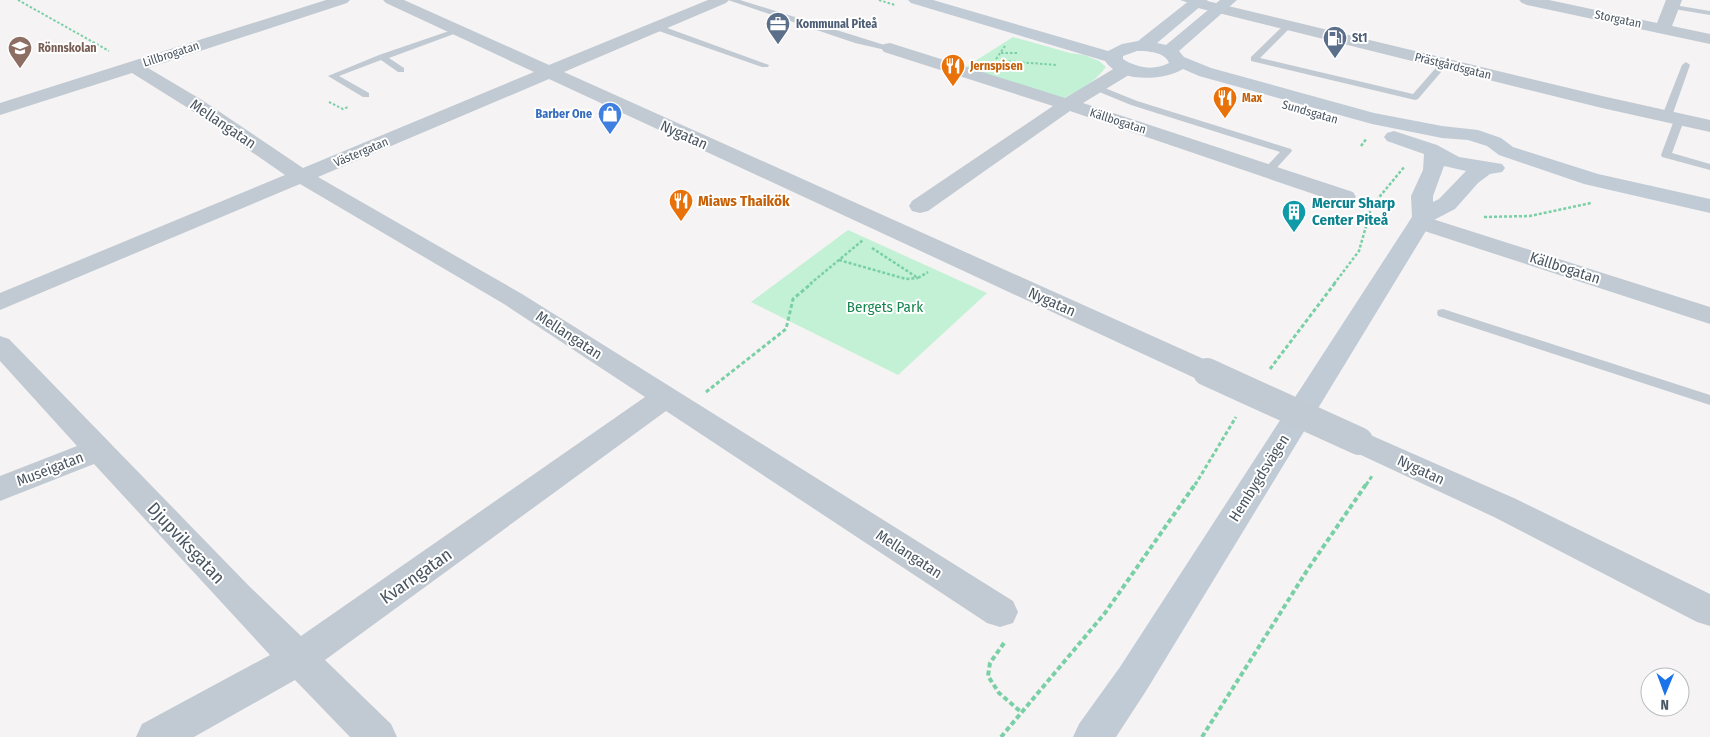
<svg xmlns="http://www.w3.org/2000/svg" width="1710" height="737" font-family="'Fira Sans Condensed',sans-serif">
	<style>
		.green { fill: #c3f1d5 }
		.lines { fill: none; stroke-linecap: round; stroke-linejoin: round }
		.path-far3 { stroke: #7ad0a6; stroke-width: 2; stroke-dasharray: 2.5 2; stroke-linecap: butt }
		.path-far2 { stroke: #7ad0a6; stroke-width: 2.5; stroke-dasharray: 3 2; stroke-linecap: butt }
		.path-far1 { stroke: #7ad0a6; stroke-width: 3; stroke-dasharray: 4 2.5; stroke-linecap: butt }
		.path { stroke: #7ad0a6; stroke-width: 4; stroke-dasharray: 5 3; stroke-linecap: butt }
		.lane { fill: #c1cad2; fill-rule: evenodd }
		.street { fill: #c1cad2; fill-rule: evenodd }
		.secondary { fill: #c1cbd6; fill-rule: evenodd }
		.street-bridge { stroke: #c1cad2; stroke-width: 28 }
		.labels { text-anchor: middle; stroke-width: 4; stroke-linejoin: round; paint-order: stroke }
		.far-street-label { font-size: 12px; fill: #4a5661; stroke: #fff }
		.far-service-label { font-size: 12px; font-weight: bold; fill: #4e5e75; stroke: #fff; text-anchor: start }
		.far-education-label { font-size: 12px; font-weight: bold; fill: #785e54; stroke: #fff; text-anchor: start }
		.far-food-label { font-size: 12px; font-weight: bold; fill: #c56008; stroke: #fff; text-anchor: start }
		.far-shop-label { font-size: 12px; font-weight: bold; fill: #366cbe; stroke: #fff; text-anchor: end }
		.street-label { font-size: 15px; fill: #4a5661; stroke: #fff }
		.food-label { font-size: 15px; font-weight: bold; fill: #c56008; stroke: #fff; text-anchor: start }
		.culture-label { font-size: 15px; font-weight: bold; fill: #0d838f; stroke: #fff; text-anchor: start }
		.park-label { font-size: 15px; fill: #17864f; stroke: #fff }
		.near-street-label { font-size: 18px; fill: #4a5661; stroke: #fff }
	</style>
	<rect width="100%" height="100%" fill="#f5f3f3"/>
	<g class="green">
		<path d="M 1013,37 L 1070,53 L 1084,55 L 1099,61 L 1106,67 C 1094,83 1080,90 1062,99 L 961,70 Z"/>
		<path d="M 848,230 L 987,293 L 898,375 L 751,302 Z"/>
	</g>
	<g class="lines">
		<g class="path-far3">
			<path d="M 18,0 L 109,51"/>
			<path d="M 879,0 L 895,5"/>
			<path d="M 1001,53 L 1018,53"/>
			<path d="M 996,59 L 1005,46"/>
			<path d="M 1004,61 L 1057,65"/>
			<path d="M 329,102 L 343,109 L 348,107"/>
		</g>
		<g class="path-far2">
			<path d="M 1361,146 L 1367,138"/>
			<path d="M 1484,217 L 1530,216 L 1591,203"/>
			<path d="M 872,248 L 918,278 L 928,272"/>
			<path d="M 839,260 L 906,279 L 918,278"/>
			<path d="M 810,284 L 863,240"/>
			<path d="M 1334,284 L 1359,251 L 1370,212 L 1376,201 L 1405,166"/>
		</g>
		<g class="path-far1">
			<path d="M 1270,369 L 1335,283"/>
			<path d="M 706,392 L 786,329 L 793,299 L 812,283"/>
			<path d="M 1195,485 L 1236,417"/>
			<path d="M 1366,485 L 1372,476"/>
		</g>
		<g class="path">
			<path d="M 1004,643 L 990,663 L 988,676 L 999,693 L 1021,712"/>
			<path d="M 1001,737 L 1105,613 L 1196,483"/>
			<path d="M 1202,737 L 1308,569 L 1367,483"/>
		</g>
		<g class="lane">
			<path d="M 728,0 L 740,0 L 894,48 L 890,51 L 855,43 Z"/>
			<path d="M 1180,0 L 1193,0 L 1200,3 L 1196,5 Z"/>
			<path d="M 1668,4 L 1710,11 L 1710,15 L 1668,8 Z"/>
			<path d="M 1285,24 L 1292,26 L 1260,58 L 1413,94 L 1441,62 L 1448,64 L 1418,99 L 1415,100 L 1251,61 L 1251,57 Z"/>
			<path d="M 653,25 L 659,25 L 769,65 L 768,67 L 762,67 L 653,29 Z"/>
			<path d="M 455,29 L 462,31 L 389,58 L 404,68 L 404,72 L 398,72 L 381,60 L 339,76 L 369,93 L 369,97 L 363,97 L 328,76 L 379,55 Z"/>
			<path d="M 1686,62 L 1690,65 L 1672,116 L 1670,118 L 1664,118 L 1662,116 L 1682,65 Z"/>
			<path d="M 1095,84 L 1137,101 L 1291,149 L 1292,151 L 1272,173 L 1264,173 L 1263,171 L 1264,169 L 1280,152 L 1131,105 L 1092,89 L 1090,87 Z"/>
			<path d="M 1678,120 L 1683,123 L 1672,153 L 1710,164 L 1710,170 L 1662,157 L 1661,155 L 1673,123 Z"/>
			<path d="M 1443,309 L 1710,395 L 1710,405 L 1438,316 L 1437,313 L 1438,310 Z"/>
		</g>
		<g class="street">
			<path d="M 326,0 L 350,0 L 347,3 L 148,68 L 202,100 L 303,168 L 534,72 L 386,3 L 383,0 L 404,0 L 549,65 L 708,0 L 729,0 L 726,3 L 564,72 L 1217,365 L 1221,372 L 1217,379 L 1207,381 L 1197,379 L 549,79 L 318,177 L 522,294 L 1013,601 L 1018,612 L 1013,623 L 1000,627 L 987,623 L 666,411 L 325,660 L 391,724 L 397,737 L 350,737 L 295,680 L 194,737 L 136,737 L 142,724 L 270,655 L 94,464 L 0,501 L 0,476 L 77,446 L 0,361 L 0,336 L 9,339 L 249,586 L 301,636 L 645,397 L 504,304 L 300,184 L 0,310 L 0,293 L 285,175 L 188,108 L 132,73 L 0,115 L 0,103 Z"/>
			<path d="M 1190,0 L 1203,0 L 1602,96 L 1710,120 L 1710,132 L 1602,108 L 1190,6 L 1188,3 Z"/>
			<path d="M 1519,0 L 1549,0 L 1657,23 L 1666,0 L 1682,0 L 1672,26 L 1710,34 L 1710,44 L 1527,5 L 1522,3 Z"/>
			<path d="M 890,43 L 1065,98 L 1120,65 L 1126,64 L 1132,65 L 1135,69 L 1132,73 L 1083,103 L 1353,192 L 1356,197 L 1353,202 L 1345,204 L 1337,202 L 1070,111 L 928,211 L 920,213 L 912,211 L 909,206 L 912,201 L 1053,106 L 884,52 L 881,48 L 884,44 Z"/>
			<path d="M 1420,215 L 1710,307 L 1710,324 L 1412,227 L 1409,222 L 1412,217 Z"/>
			<path d="M 1359,430 L 1516,499 L 1710,594 L 1710,626 L 1697,622 L 1494,517 L 1348,449 L 1344,441 L 1348,433 Z"/>
		</g>
		<g class="secondary">
			<path d="M 908,0 L 933,0 L 1108,51 L 1122,44 L 1138,41 L 1190,0 L 1208,0 L 1157,43 L 1166,45 L 1220,0 L 1237,0 L 1179,51 L 1184,57 L 1211,68 L 1374,113 L 1442,126 L 1478,130 L 1501,138 L 1513,147 L 1598,174 L 1710,199 L 1710,213 L 1584,184 L 1499,155 L 1487,146 L 1468,140 L 1442,138 L 1372,124 L 1199,76 L 1183,69 C 1163,81 1120,83 1105,61 L 911,3 ZM 1137,51 C 1148,51 1165,52 1169,63 C 1154,71 1137,68 1123,59 L 1123,56 Z"/>
			<path d="M 1394,131 L 1437,145 L 1459,157 L 1502,164 L 1505,168 L 1502,172 L 1490,174 L 1478,183 L 1455,209 L 1432,221 L 1146,691 L 1116,737 L 1073,737 L 1079,724 L 1120,667 L 1412,217 L 1411,196 L 1423,170 L 1424,154 L 1387,141 L 1384,137 L 1387,133 ZM 1444,166 L 1466,171 L 1439,199 L 1433,202 L 1433,196 Z"/>
		</g>
		<path class="street-bridge" d="M 1207,372 L 1359,441"/>
	</g>
	<defs>
		<symbol id="office-pin" viewBox="-11 -11 22 30"><path d="M0 17L-7.5 6A9.5 9.5 0 1 1 7.5 6Z" fill="#5c6f8a" stroke="#fff"/><path d="M-6-3h4V-5.5h4V-3h4V5H-6ZM-1-4.5V-3h2v-1.5ZM-6 0V1H6V0Z" fill="#fff"/></symbol>
		<symbol id="fuel-pin" viewBox="-11 -11 22 30"><path d="M0 17L-7.5 6A9.5 9.5 0 1 1 7.5 6Z" fill="#5c6f8a" stroke="#fff"/><path d="M-5.5-6h7V0h2V4h1.3V-2.5L3-4.5l.8-.8L6-3V5H2.5V1h-1V6h-7ZM-4.2-4.7v3.2H.2V-4.7Z" fill="#fff"/></symbol>
		<symbol id="school-pin" viewBox="-11 -11 22 30"><path d="M0 17L-7.5 6A9.5 9.5 0 1 1 7.5 6Z" fill="#8d6e63" stroke="#fff"/><path d="M0-5L7-2L0 1L-7-2ZM-4 1L0 2.5L4 1V4Q0 6-4 4Z" fill="#fff"/></symbol>
		<symbol id="restaurant-pin" viewBox="-11 -11 22 30"><path d="M0 17L-7.5 6A9.5 9.5 0 1 1 7.5 6Z" fill="#e8710a" stroke="#fff"/><path d="M-5-6h1v4h1v-4h1v4h1v-4h1v5L-1.5 .5V6h-2V.5L-5-1ZM5-6V6H3V1.5H1.5Q1.5-4 5-6Z" fill="#fff"/></symbol>
		<symbol id="shop-pin" viewBox="-11 -11 22 30"><path d="M0 17L-7.5 6A9.5 9.5 0 1 1 7.5 6Z" fill="#3f7fe0" stroke="#fff"/><path d="M-5-2.5h2.3a2.7 3.5 0 0 1 5.4 0H5L5.5 6h-11ZM-1.5-2.5h3a1.5 2.3 0 0 0-3 0Z" fill="#fff"/></symbol>
		<symbol id="building-pin" viewBox="-11 -11 22 30"><path d="M0 17L-7.5 6A9.5 9.5 0 1 1 7.5 6Z" fill="#0f9aa8" stroke="#fff"/><path d="M-4-6H4V6H1V3H-1V6H-4ZM-2.5-4.3h1.7v1.8h-1.7ZM.8-4.3h1.7v1.8H.8ZM-2.5-1h1.7V.8h-1.7ZM.8-1h1.7V.8H.8Z" fill="#fff"/></symbol>
	</defs>
	<g fill-rule="evenodd">
		<use href="#office-pin" x="764" y="10" width="28" height="38"/>
		<use href="#fuel-pin" x="1321" y="24" width="28" height="38"/>
		<use href="#school-pin" x="6" y="34" width="28" height="38"/>
		<use href="#restaurant-pin" x="939" y="52" width="28" height="38"/>
		<use href="#restaurant-pin" x="1211" y="84" width="28" height="38"/>
		<use href="#shop-pin" x="596" y="100" width="28" height="38"/>
		<use href="#restaurant-pin" x="667" y="187" width="28" height="38"/>
		<use href="#building-pin" x="1280" y="198" width="28" height="38"/>
	</g>
	<g class="labels">
		<g class="far-street-label">
			<text transform="translate(1618 19) rotate(12)" y="4">Storgatan</text>
			<text transform="translate(171 54) rotate(-18)" y="4">Lillbrogatan</text>
			<text transform="translate(1453 66) rotate(14)" y="4">Prästgårdsgatan</text>
			<text transform="translate(1310 112) rotate(16)" y="4">Sundsgatan</text>
			<text transform="translate(1118 121) rotate(18)" y="4">Källbogatan</text>
			<text transform="translate(361 152) rotate(-23)" y="4">Västergatan</text>
		</g>
		<g class="far-service-label">
			<text x="796" y="28">Kommunal Piteå</text>
			<text x="1352" y="42">St1</text>
		</g>
		<g class="far-education-label">
			<text x="38" y="52">Rönnskolan</text>
		</g>
		<g class="far-food-label">
			<text x="970" y="70">Jernspisen</text>
			<text x="1242" y="102">Max</text>
		</g>
		<g class="far-shop-label">
			<text x="592" y="118">Barber One</text>
		</g>
		<g class="street-label">
			<text transform="translate(223 124) rotate(34)" y="5">Mellangatan</text>
			<text transform="translate(684 135) rotate(24)" y="5">Nygatan</text>
			<text transform="translate(1565 268) rotate(18)" y="5">Källbogatan</text>
			<text transform="translate(1052 302) rotate(24)" y="5">Nygatan</text>
			<text transform="translate(569 335) rotate(33)" y="5">Mellangatan</text>
			<text transform="translate(50 469) rotate(-21)" y="5">Museigatan</text>
			<text transform="translate(1421 470) rotate(25)" y="5">Nygatan</text>
			<text transform="translate(1259 478) rotate(-58)" y="5">Hembygdsvägen</text>
			<text transform="translate(909 554) rotate(33)" y="5">Mellangatan</text>
		</g>
		<g class="food-label">
			<text x="698" y="206">Miaws Thaikök</text>
		</g>
		<g class="culture-label">
			<text x="1312" y="208">Mercur Sharp<tspan x="1312" dy="17">Center Piteå</tspan></text>
		</g>
		<g class="park-label">
			<text x="885" y="312">Bergets Park</text>
		</g>
		<g class="near-street-label">
			<text transform="translate(186 543) rotate(47)" y="6">Djupviksgatan</text>
			<text transform="translate(416 576) rotate(-35)" y="6">Kvarngatan</text>
		</g>
	</g>
	<g transform="translate(1665 692) rotate(181)"><circle r="24" fill="#ffffff" stroke="#b7bbc0"/>
	<path d="M0-4L9 19L0 12L-9 19Z" fill="#1a73e8"/>
	<text y="-8" font-size="14" font-weight="bold" text-anchor="middle" fill="#4a5661">N</text>
	</g>
</svg>
